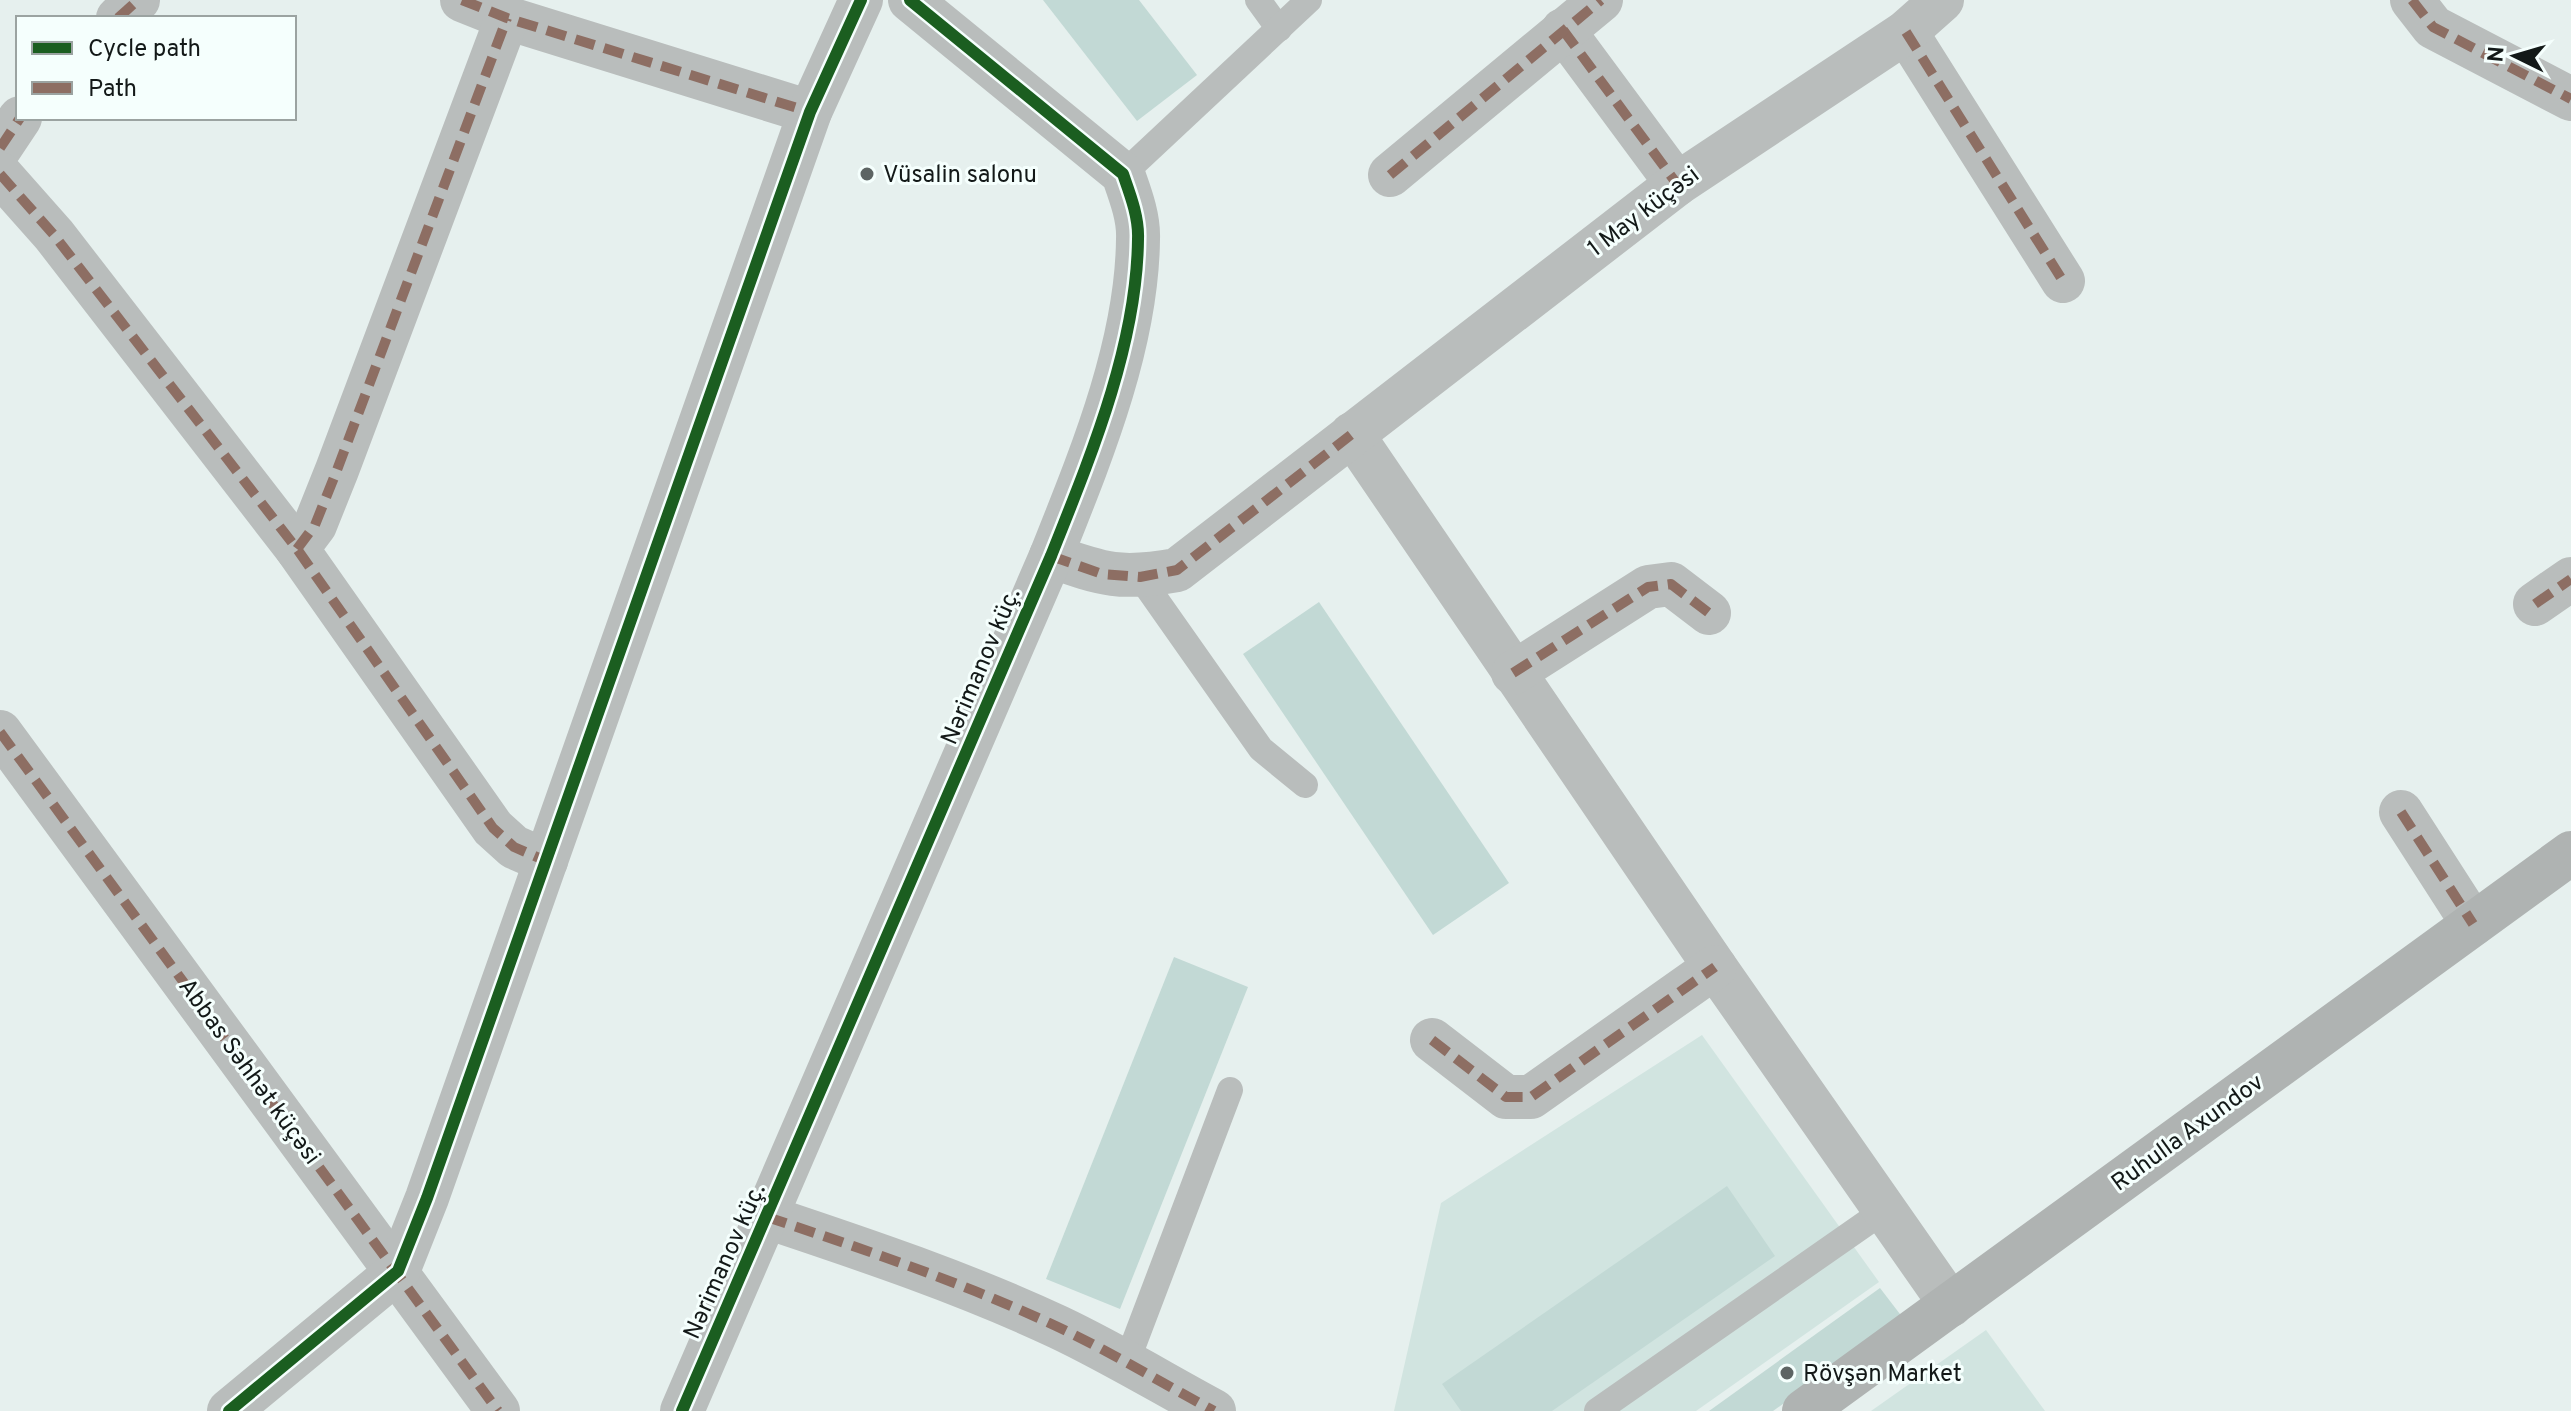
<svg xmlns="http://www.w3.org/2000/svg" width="2571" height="1411" font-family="Overpass,sans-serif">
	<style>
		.built { fill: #d1e4e0 }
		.building { fill: #c2d9d5 }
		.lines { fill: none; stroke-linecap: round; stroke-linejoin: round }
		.lane { stroke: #b9bdbc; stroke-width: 26 }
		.street { stroke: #b9bdbc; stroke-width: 44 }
		.secondary { stroke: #afb3b2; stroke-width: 44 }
		.quiet { stroke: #8d6e63; stroke-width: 10; stroke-dasharray: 20 10; stroke-linecap: butt }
		.cycleway-casing { stroke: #f5fffd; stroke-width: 17 }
		.cycleway { stroke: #1b5e20; stroke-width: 12 }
		.poi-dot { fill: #5d6463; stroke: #f5fffd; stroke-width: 3 }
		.labels { text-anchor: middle; stroke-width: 6; stroke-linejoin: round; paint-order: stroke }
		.poi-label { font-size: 24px; fill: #131918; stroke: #f5fffd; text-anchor: start }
		.street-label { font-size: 24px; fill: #131918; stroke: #f5fffd }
	</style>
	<rect width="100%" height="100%" fill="#e6f0ee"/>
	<g class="built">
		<path d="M 1702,1035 L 1879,1282 L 1696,1411 L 1394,1411 L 1441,1203 Z"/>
		<path d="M 1986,1330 L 2045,1411 L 1871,1411 Z"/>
	</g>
	<g class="building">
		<path d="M 1043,0 L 1139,0 L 1197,75 L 1137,121 Z"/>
		<path d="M 1319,602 L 1509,883 L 1433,935 L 1243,654 Z"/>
		<path d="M 1174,957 L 1248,987 L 1120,1309 L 1046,1279 Z"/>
		<path d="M 1727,1186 L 1775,1256 L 1552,1411 L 1461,1411 L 1442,1384 Z"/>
		<path d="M 1880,1288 L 1903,1318 L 1773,1411 L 1709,1411 Z"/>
	</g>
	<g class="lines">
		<g class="lane">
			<path d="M 1258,0 L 1279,29"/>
			<path d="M 1123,174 L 1309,0"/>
			<path d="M 1140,577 L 1261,749 L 1305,785"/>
			<path d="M 1126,1364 L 1230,1090"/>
			<path d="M 1597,1411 L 1885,1210"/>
		</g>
		<g class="street">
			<path d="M 462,0 L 507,18 L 810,112"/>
			<path d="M 2412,0 L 2433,27 L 2571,99"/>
			<path d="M 118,18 L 138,0"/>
			<path d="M 1563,30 L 1677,184"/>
			<path d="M 1906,32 L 2063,281"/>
			<path d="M 0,148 L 20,118"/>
			<path d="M 0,174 L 54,235 L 297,549 L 493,828 L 514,847 L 546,861"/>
			<path d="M 1390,175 L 1601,0"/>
			<path d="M 1352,434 L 1715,967 L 1951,1305"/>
			<path d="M 297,549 L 315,525 L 337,470 L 507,18"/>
			<path d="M 1051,556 C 1104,575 1121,580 1177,570 L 1677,184 L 1906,32 L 1942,0"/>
			<path d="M 2535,604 L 2571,579"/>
			<path d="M 1513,673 L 1648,587 L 1671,584 L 1709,613"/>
			<path d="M 0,732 L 498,1411"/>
			<path d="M 2401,812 L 2473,924"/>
			<path d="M 1432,1040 L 1506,1097 L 1531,1097 L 1715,967"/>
			<path d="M 767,1217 C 866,1250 964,1283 1058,1327 C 1111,1352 1162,1383 1214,1411"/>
			<path d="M 229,1411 L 398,1271 L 427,1198 L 810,112 L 861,0"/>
			<path d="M 682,1411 L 1051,556 C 1090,458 1137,346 1138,239 C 1139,217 1130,194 1123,174 L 910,0"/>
		</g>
		<path class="secondary" d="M 1804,1411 L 2571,853"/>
		<g class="quiet">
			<path d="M 462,0 L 507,18 L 810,112"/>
			<path d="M 2412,0 L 2433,27 L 2571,99"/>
			<path d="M 118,18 L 138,0"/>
			<path d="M 1563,30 L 1677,184"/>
			<path d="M 1906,32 L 2063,281"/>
			<path d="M 0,148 L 20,118"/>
			<path d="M 0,174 L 54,235 L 297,549 L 493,828 L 514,847 L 546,861"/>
			<path d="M 1390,175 L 1601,0"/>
			<path d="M 297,549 L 315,525 L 337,470 L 507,18"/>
			<path d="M 1051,556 L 1102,574 L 1140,577 L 1177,570 L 1352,434"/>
			<path d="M 2535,604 L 2571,579"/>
			<path d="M 1513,673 L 1648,587 L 1671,584 L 1709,613"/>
			<path d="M 0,732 L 498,1411"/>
			<path d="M 2401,812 L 2473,924"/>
			<path d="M 1432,1040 L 1506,1097 L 1531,1097 L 1715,967"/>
			<path d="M 767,1217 C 866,1250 964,1283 1058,1327 C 1111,1352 1162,1383 1214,1411"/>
		</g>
		<defs>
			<g id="cycleway">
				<path d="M 229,1411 L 398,1271 L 427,1198 L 810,112 L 861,0"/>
				<path d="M 682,1411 L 1051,556 C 1090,458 1137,346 1138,239 C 1139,217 1130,194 1123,174 L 910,0"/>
			</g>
		</defs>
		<use href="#cycleway" class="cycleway-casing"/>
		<use href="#cycleway" class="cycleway"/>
	</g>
	<g class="poi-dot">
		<circle cx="867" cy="174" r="8"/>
		<circle cx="1787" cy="1373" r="8"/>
	</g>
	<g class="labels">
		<g class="poi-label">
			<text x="883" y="182">Vüsalin salonu</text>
			<text x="1803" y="1381">Rövşən Market</text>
		</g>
		<g class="street-label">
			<text transform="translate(1643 211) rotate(-37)" y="8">1 May küçəsi</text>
			<text transform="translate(980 666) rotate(-67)" y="8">Nərimanov küç.</text>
			<text transform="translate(250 1071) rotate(54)" y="8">Abbas Səhhət küçəsi</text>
			<text transform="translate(2187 1132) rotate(-36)" y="8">Ruhulla Axundov</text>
			<text transform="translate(724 1261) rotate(-66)" y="8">Nərimanov küç.</text>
		</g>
	</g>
	<rect x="16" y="16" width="280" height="104" fill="#f5fffd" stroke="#9ba3a1" stroke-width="2"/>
	<rect x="32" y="42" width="40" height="12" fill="#1b5e20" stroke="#9ba3a1" stroke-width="2"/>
	<text x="88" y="56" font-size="24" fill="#131918">Cycle path</text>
	<rect x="32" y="82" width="40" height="12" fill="#8d6e63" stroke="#9ba3a1" stroke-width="2"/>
	<text x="88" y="96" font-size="24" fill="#131918">Path</text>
	<g transform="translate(2515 56) rotate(275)" stroke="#f5fffd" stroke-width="6" paint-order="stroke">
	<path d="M0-6L14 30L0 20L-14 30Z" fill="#131918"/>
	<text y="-12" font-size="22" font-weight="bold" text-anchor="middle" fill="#131918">N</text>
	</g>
</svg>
